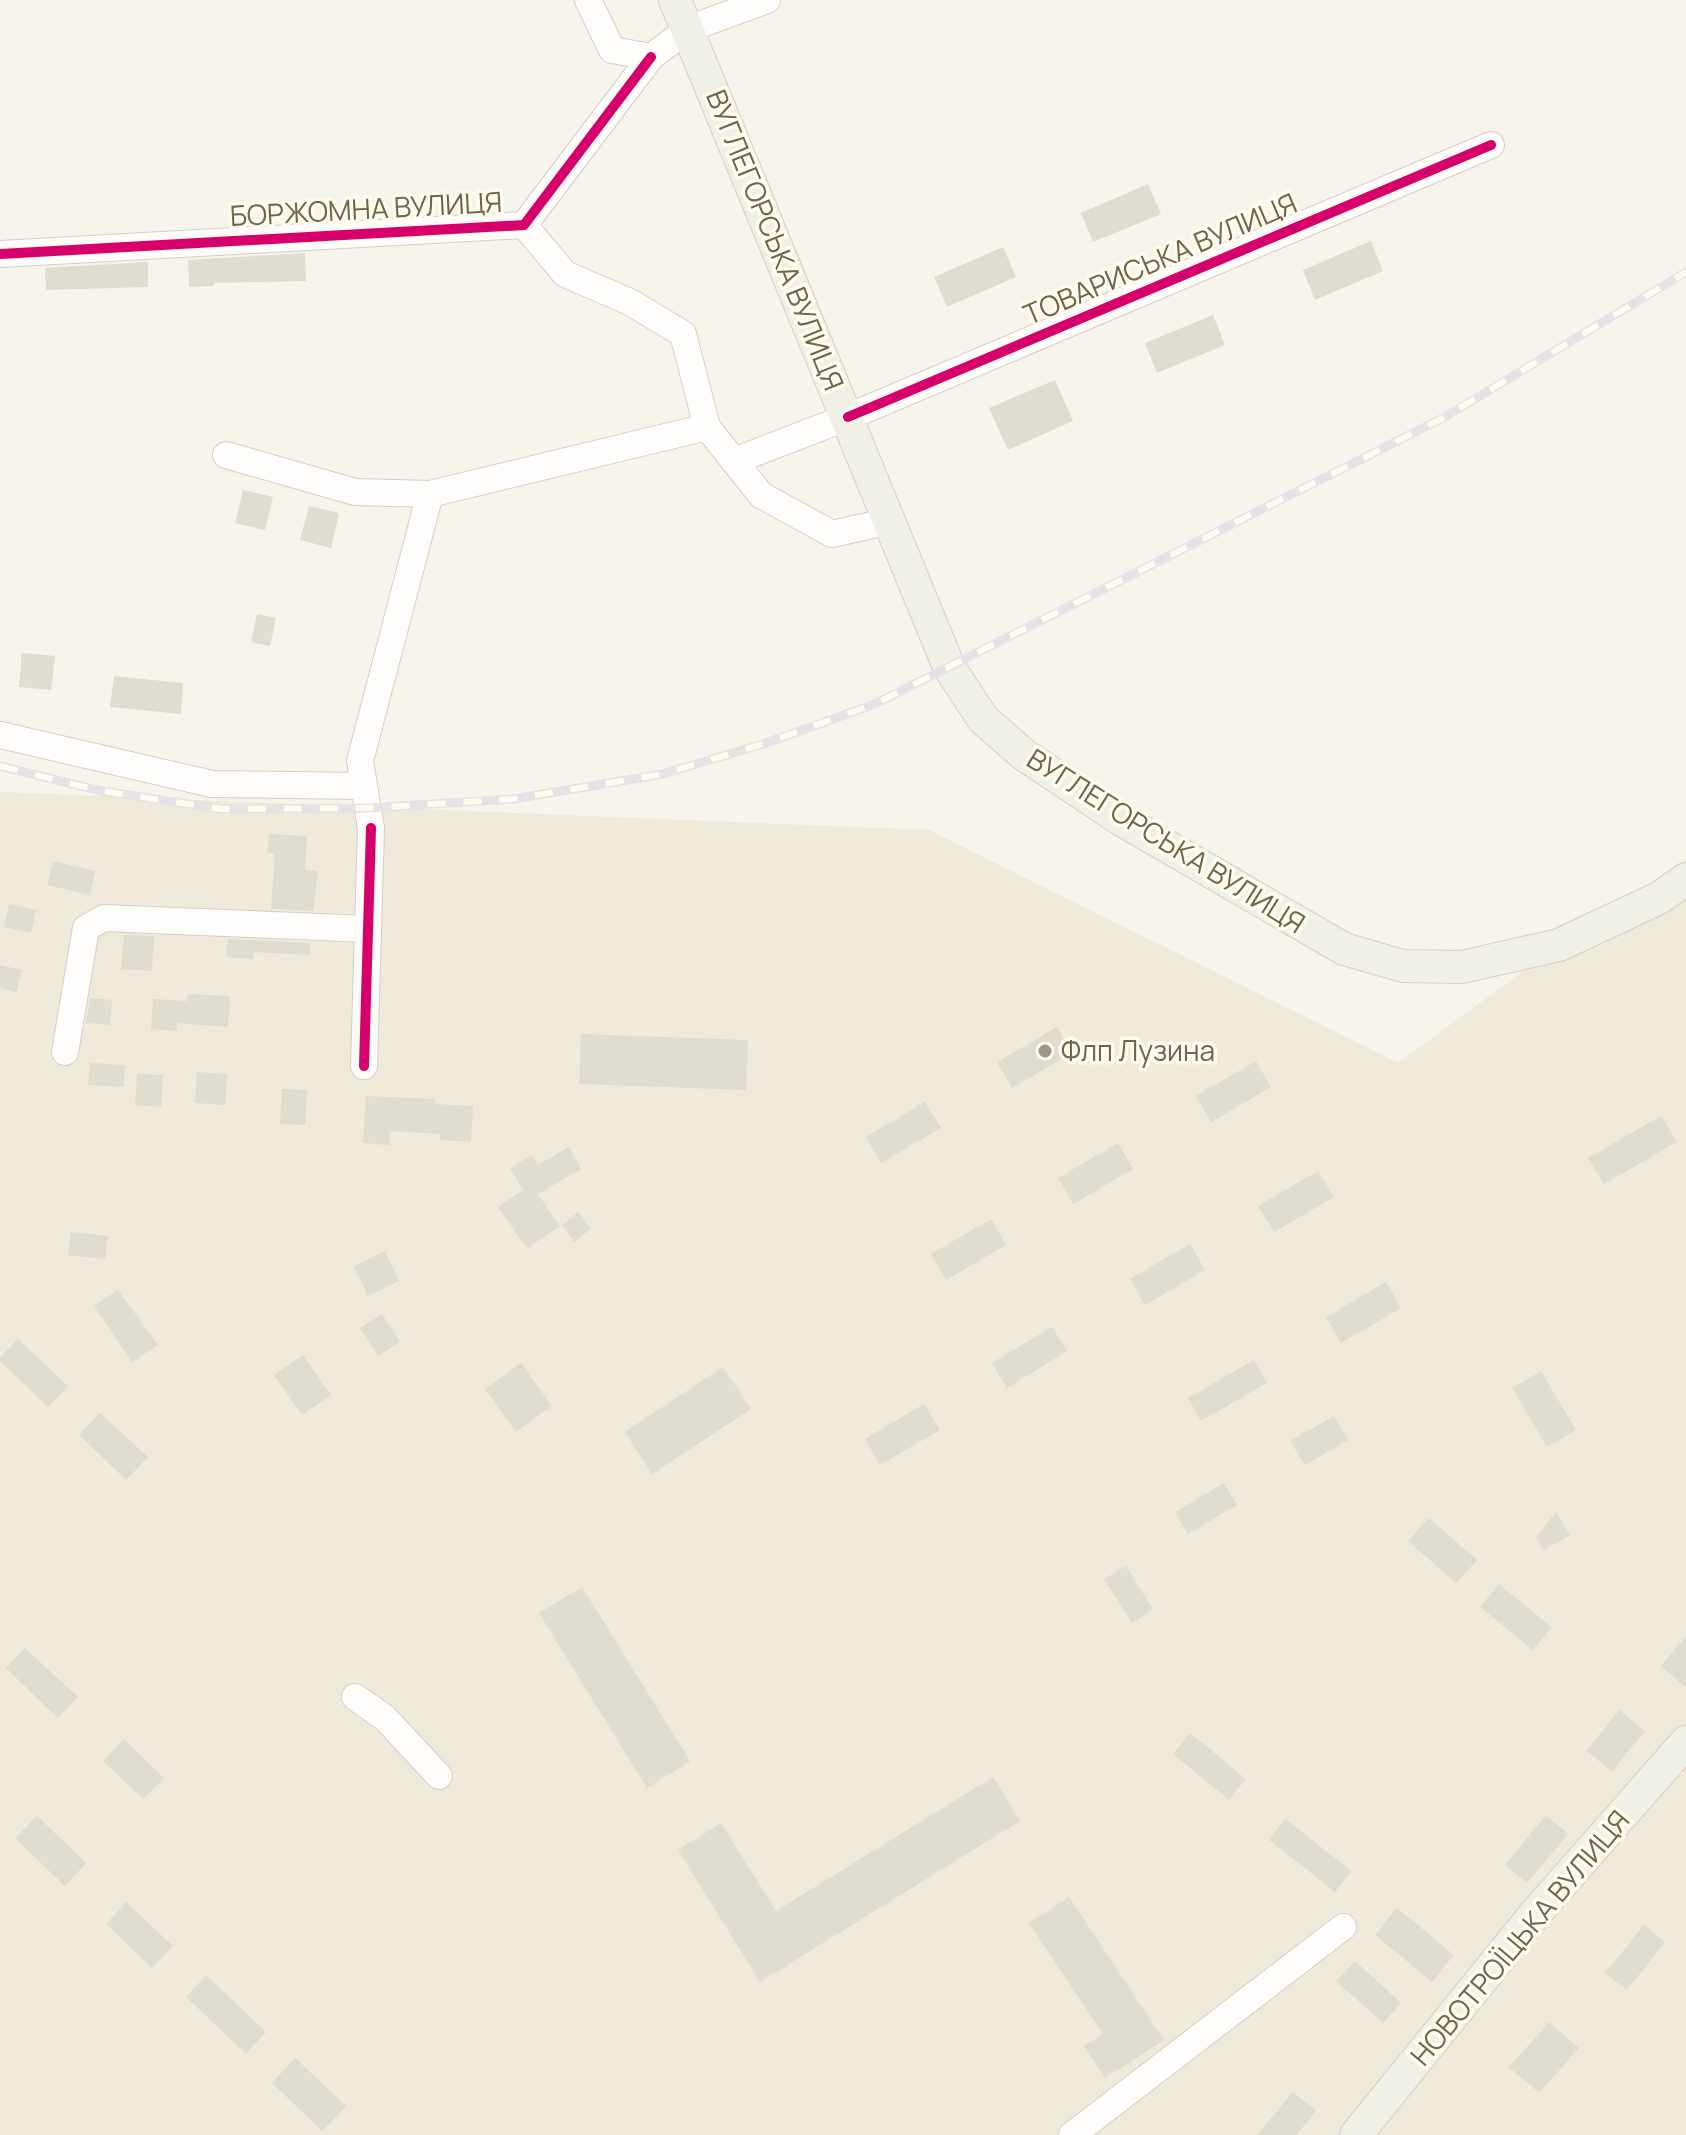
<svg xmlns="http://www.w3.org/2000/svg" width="1686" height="2135" font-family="Manrope,sans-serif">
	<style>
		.residential { fill: #efead9 }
		.building { fill: #e0dcd0 }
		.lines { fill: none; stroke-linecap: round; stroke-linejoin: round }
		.minor-casing { stroke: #d4d0c6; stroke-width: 28 }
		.major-casing { stroke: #d5d0c6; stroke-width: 34 }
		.minor { stroke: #fefdfc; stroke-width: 26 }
		.major { stroke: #f1f0e6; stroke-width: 32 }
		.rail-casing { stroke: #e6e2e5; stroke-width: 9 }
		.rail { stroke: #fefced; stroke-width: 6; stroke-dasharray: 18; stroke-linecap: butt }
		.cycleway-casing { stroke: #fefced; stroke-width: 15 }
		.cycleway { stroke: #d6006c; stroke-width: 10 }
		.poi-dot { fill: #a19684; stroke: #fefced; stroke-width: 3 }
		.labels { text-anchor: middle; stroke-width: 7; stroke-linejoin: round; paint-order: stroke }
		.street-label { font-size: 28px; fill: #73644c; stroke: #fefced }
		.poi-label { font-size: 28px; fill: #73644c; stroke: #fefced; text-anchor: start }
	</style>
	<rect width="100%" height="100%" fill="#f6f4eb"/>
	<path class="residential" d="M 0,792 L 929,830 L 1398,1063 L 1559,945 L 1686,859 L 1686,2135 L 0,2135 Z"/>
	<g class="building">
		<path d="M 1148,184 L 1161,214 L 1093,242 L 1081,213 Z"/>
		<path d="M 1371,241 L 1383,271 L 1315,300 L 1303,270 Z"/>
		<path d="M 1003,247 L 1016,277 L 947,307 L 934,277 Z"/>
		<path d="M 305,253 L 306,281 L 214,283 L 214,286 L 189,287 L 188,260 Z"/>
		<path d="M 148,262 L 148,287 L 46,290 L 45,268 Z"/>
		<path d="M 1213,315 L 1225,345 L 1157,373 L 1145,343 Z"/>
		<path d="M 1055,380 L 1073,421 L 1008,450 L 989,408 Z"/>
		<path d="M 243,490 L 273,497 L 265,530 L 235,523 Z"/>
		<path d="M 309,506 L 339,513 L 331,548 L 300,540 Z"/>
		<path d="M 257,614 L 276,618 L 270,646 L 251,642 Z"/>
		<path d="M 22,653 L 55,656 L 51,690 L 19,687 Z"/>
		<path d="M 114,676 L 183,683 L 181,714 L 110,707 Z"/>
		<path d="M 269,834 L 307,836 L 305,870 L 318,871 L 313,911 L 271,909 L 275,853 L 267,853 Z"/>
		<path d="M 53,861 L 95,871 L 90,895 L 47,885 Z"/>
		<path d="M 9,904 L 36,910 L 31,933 L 4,927 Z"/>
		<path d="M 124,935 L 154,936 L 152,971 L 121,969 Z"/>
		<path d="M 228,939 L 310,943 L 310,955 L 254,952 L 253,959 L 226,957 Z"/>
		<path d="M 0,965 L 22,970 L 16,992 L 0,988 Z"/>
		<path d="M 187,994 L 230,996 L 228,1027 L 177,1023 L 177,1031 L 151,1029 L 153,999 L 187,1001 Z"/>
		<path d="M 90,998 L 112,1000 L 110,1025 L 86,1023 Z"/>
		<path d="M 1057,1027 L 1072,1053 L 1012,1088 L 997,1062 Z"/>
		<path d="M 581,1034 L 748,1040 L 746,1090 L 579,1084 Z"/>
		<path d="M 1256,1061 L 1271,1087 L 1211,1122 L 1196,1096 Z"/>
		<path d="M 90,1063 L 125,1065 L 124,1087 L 88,1085 Z"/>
		<path d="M 197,1072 L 227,1074 L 225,1105 L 195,1103 Z"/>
		<path d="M 137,1074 L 163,1075 L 161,1107 L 135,1105 Z"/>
		<path d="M 282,1089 L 307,1090 L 305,1125 L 280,1124 Z"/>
		<path d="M 366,1096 L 435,1099 L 435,1104 L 473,1106 L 471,1142 L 440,1140 L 441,1134 L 390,1131 L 389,1145 L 363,1143 Z"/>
		<path d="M 925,1102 L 941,1128 L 881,1163 L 866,1137 Z"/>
		<path d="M 1661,1116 L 1677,1142 L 1604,1184 L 1588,1158 Z"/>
		<path d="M 1118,1143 L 1133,1169 L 1073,1204 L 1058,1178 Z"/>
		<path d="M 569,1147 L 581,1169 L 538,1194 L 560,1226 L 527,1248 L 498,1207 L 523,1190 L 510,1168 L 532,1155 L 538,1165 Z"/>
		<path d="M 1318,1171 L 1334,1197 L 1274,1232 L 1258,1206 Z"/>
		<path d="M 578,1212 L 591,1229 L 574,1242 L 562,1225 Z"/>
		<path d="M 991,1219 L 1006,1245 L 946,1280 L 931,1254 Z"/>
		<path d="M 71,1232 L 108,1236 L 105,1259 L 68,1255 Z"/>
		<path d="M 1190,1244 L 1205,1270 L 1145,1305 L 1130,1279 Z"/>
		<path d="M 385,1251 L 399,1281 L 368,1296 L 354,1266 Z"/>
		<path d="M 1386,1282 L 1401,1308 L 1341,1343 L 1326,1317 Z"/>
		<path d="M 118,1290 L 158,1345 L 132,1362 L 94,1306 Z"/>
		<path d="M 382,1314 L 400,1342 L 378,1356 L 360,1328 Z"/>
		<path d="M 1052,1327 L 1067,1351 L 1007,1388 L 992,1363 Z"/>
		<path d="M 18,1339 L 68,1386 L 48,1407 L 0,1361 L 0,1357 Z"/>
		<path d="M 303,1355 L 331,1395 L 302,1415 L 274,1375 Z"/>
		<path d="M 1254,1360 L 1267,1383 L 1201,1421 L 1188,1398 Z"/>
		<path d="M 521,1363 L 552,1406 L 516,1432 L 485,1389 Z"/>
		<path d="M 723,1367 L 751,1409 L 652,1474 L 625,1432 Z"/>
		<path d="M 1541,1371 L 1576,1430 L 1547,1447 L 1512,1388 Z"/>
		<path d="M 924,1404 L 940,1430 L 880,1465 L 865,1439 Z"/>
		<path d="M 100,1413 L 148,1457 L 126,1480 L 79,1435 Z"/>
		<path d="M 1334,1416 L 1348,1440 L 1305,1465 L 1290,1441 Z"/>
		<path d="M 1224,1483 L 1237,1505 L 1188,1534 L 1175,1512 Z"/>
		<path d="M 1556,1512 L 1570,1535 L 1544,1550 L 1536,1537 Z"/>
		<path d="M 1429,1518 L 1477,1560 L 1456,1583 L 1408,1541 Z"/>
		<path d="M 1126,1566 L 1153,1609 L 1132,1623 L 1104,1579 Z"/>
		<path d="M 1499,1584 L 1552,1627 L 1533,1650 L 1480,1607 Z"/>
		<path d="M 582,1587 L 690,1761 L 647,1788 L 539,1613 Z"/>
		<path d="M 1686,1636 L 1686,1688 L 1661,1666 Z"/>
		<path d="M 25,1648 L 78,1697 L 58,1718 L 6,1668 Z"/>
		<path d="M 1619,1710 L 1645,1731 L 1612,1771 L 1586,1751 Z"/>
		<path d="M 1190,1733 L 1246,1779 L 1229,1800 L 1173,1754 Z"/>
		<path d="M 124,1739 L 164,1778 L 143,1799 L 103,1761 Z"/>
		<path d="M 993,1777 L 1020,1821 L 760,1982 L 678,1850 L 721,1823 L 776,1911 Z"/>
		<path d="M 1546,1815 L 1568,1834 L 1527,1883 L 1505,1865 Z"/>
		<path d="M 37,1816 L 86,1863 L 65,1886 L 15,1838 Z"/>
		<path d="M 1285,1819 L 1352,1871 L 1335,1892 L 1269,1840 Z"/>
		<path d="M 1069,1897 L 1164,2040 L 1105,2078 L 1084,2046 L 1103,2034 L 1029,1923 Z"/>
		<path d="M 126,1902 L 173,1946 L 152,1968 L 106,1924 Z"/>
		<path d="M 1397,1908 L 1454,1955 L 1432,1982 L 1375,1935 Z"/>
		<path d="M 1644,1925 L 1665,1942 L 1627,1990 L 1605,1973 Z"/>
		<path d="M 1355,1961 L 1401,2003 L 1383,2023 L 1336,1981 Z"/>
		<path d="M 206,1975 L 266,2032 L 246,2054 L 186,1997 Z"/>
		<path d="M 1549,2022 L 1579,2048 L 1539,2093 L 1509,2067 Z"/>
		<path d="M 295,2058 L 346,2106 L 322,2131 L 272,2083 Z"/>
		<path d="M 1293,2092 L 1316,2111 L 1296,2135 L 1257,2135 Z"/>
	</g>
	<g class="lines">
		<defs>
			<g id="minor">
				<path d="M 588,0 L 612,50 L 651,57 L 688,29 L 767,0"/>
				<path d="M 524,225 L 565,274 L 630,302 L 683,334 L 707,427 L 761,495 L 832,534 L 890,521"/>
				<path d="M 0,254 L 524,225 L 651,57"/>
				<path d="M 226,455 L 355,492 L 430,494"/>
				<path d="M 734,461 L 848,417 L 1491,145"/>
				<path d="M 0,735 L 212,784 L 364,786"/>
				<path d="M 65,1052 L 86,928 L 104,918 L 368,929"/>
				<path d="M 364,1066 L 371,828 L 360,761 L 430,494 L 707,427"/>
				<path d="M 355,1697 L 385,1718 L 439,1776"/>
				<path d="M 1072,2135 L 1343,1927"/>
			</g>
			<g id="major">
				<path d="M 675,0 L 949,667 L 983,719 L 1023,754 L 1120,819 L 1344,949 L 1403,966 L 1462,967 L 1559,945 L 1659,898 L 1686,879"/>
				<path d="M 1356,2135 L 1535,1914 L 1686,1742"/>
			</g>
		</defs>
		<use href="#minor" class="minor-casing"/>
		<use href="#major" class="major-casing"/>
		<use href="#minor" class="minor"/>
		<use href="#major" class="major"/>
		<defs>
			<path id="rail" d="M 0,766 L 101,791 L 222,809 L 368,808 L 513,799 L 663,774 L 766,743 L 875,704 L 1443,418 L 1686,272"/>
		</defs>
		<use href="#rail" class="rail-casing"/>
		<use href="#rail" class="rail"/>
		<defs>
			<g id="cycleway">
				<path d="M 0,254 L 524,225 L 651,57"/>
				<path d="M 848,417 L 1491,145"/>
				<path d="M 364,1066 L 371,828"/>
			</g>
		</defs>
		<use href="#cycleway" class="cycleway-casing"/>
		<use href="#cycleway" class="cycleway"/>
	</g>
	<circle class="poi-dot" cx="1045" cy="1051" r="8"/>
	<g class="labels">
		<g class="street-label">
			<text transform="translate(366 209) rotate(-3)" y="10">БОРЖОМНА ВУЛИЦЯ</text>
			<text transform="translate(775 240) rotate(68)" y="10">ВУГЛЕГОРСЬКА ВУЛИЦЯ</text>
			<text transform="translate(1160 259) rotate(-23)" y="10">ТОВАРИСЬКА ВУЛИЦЯ</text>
			<text transform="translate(1166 841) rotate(32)" y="10">ВУГЛЕГОРСЬКА ВУЛИЦЯ</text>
			<text transform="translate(1520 1938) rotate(-50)" y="10">НОВОТРОЇЦЬКА ВУЛИЦЯ</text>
		</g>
		<g class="poi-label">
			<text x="1061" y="1061">Флп Лузина</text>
		</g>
	</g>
</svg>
